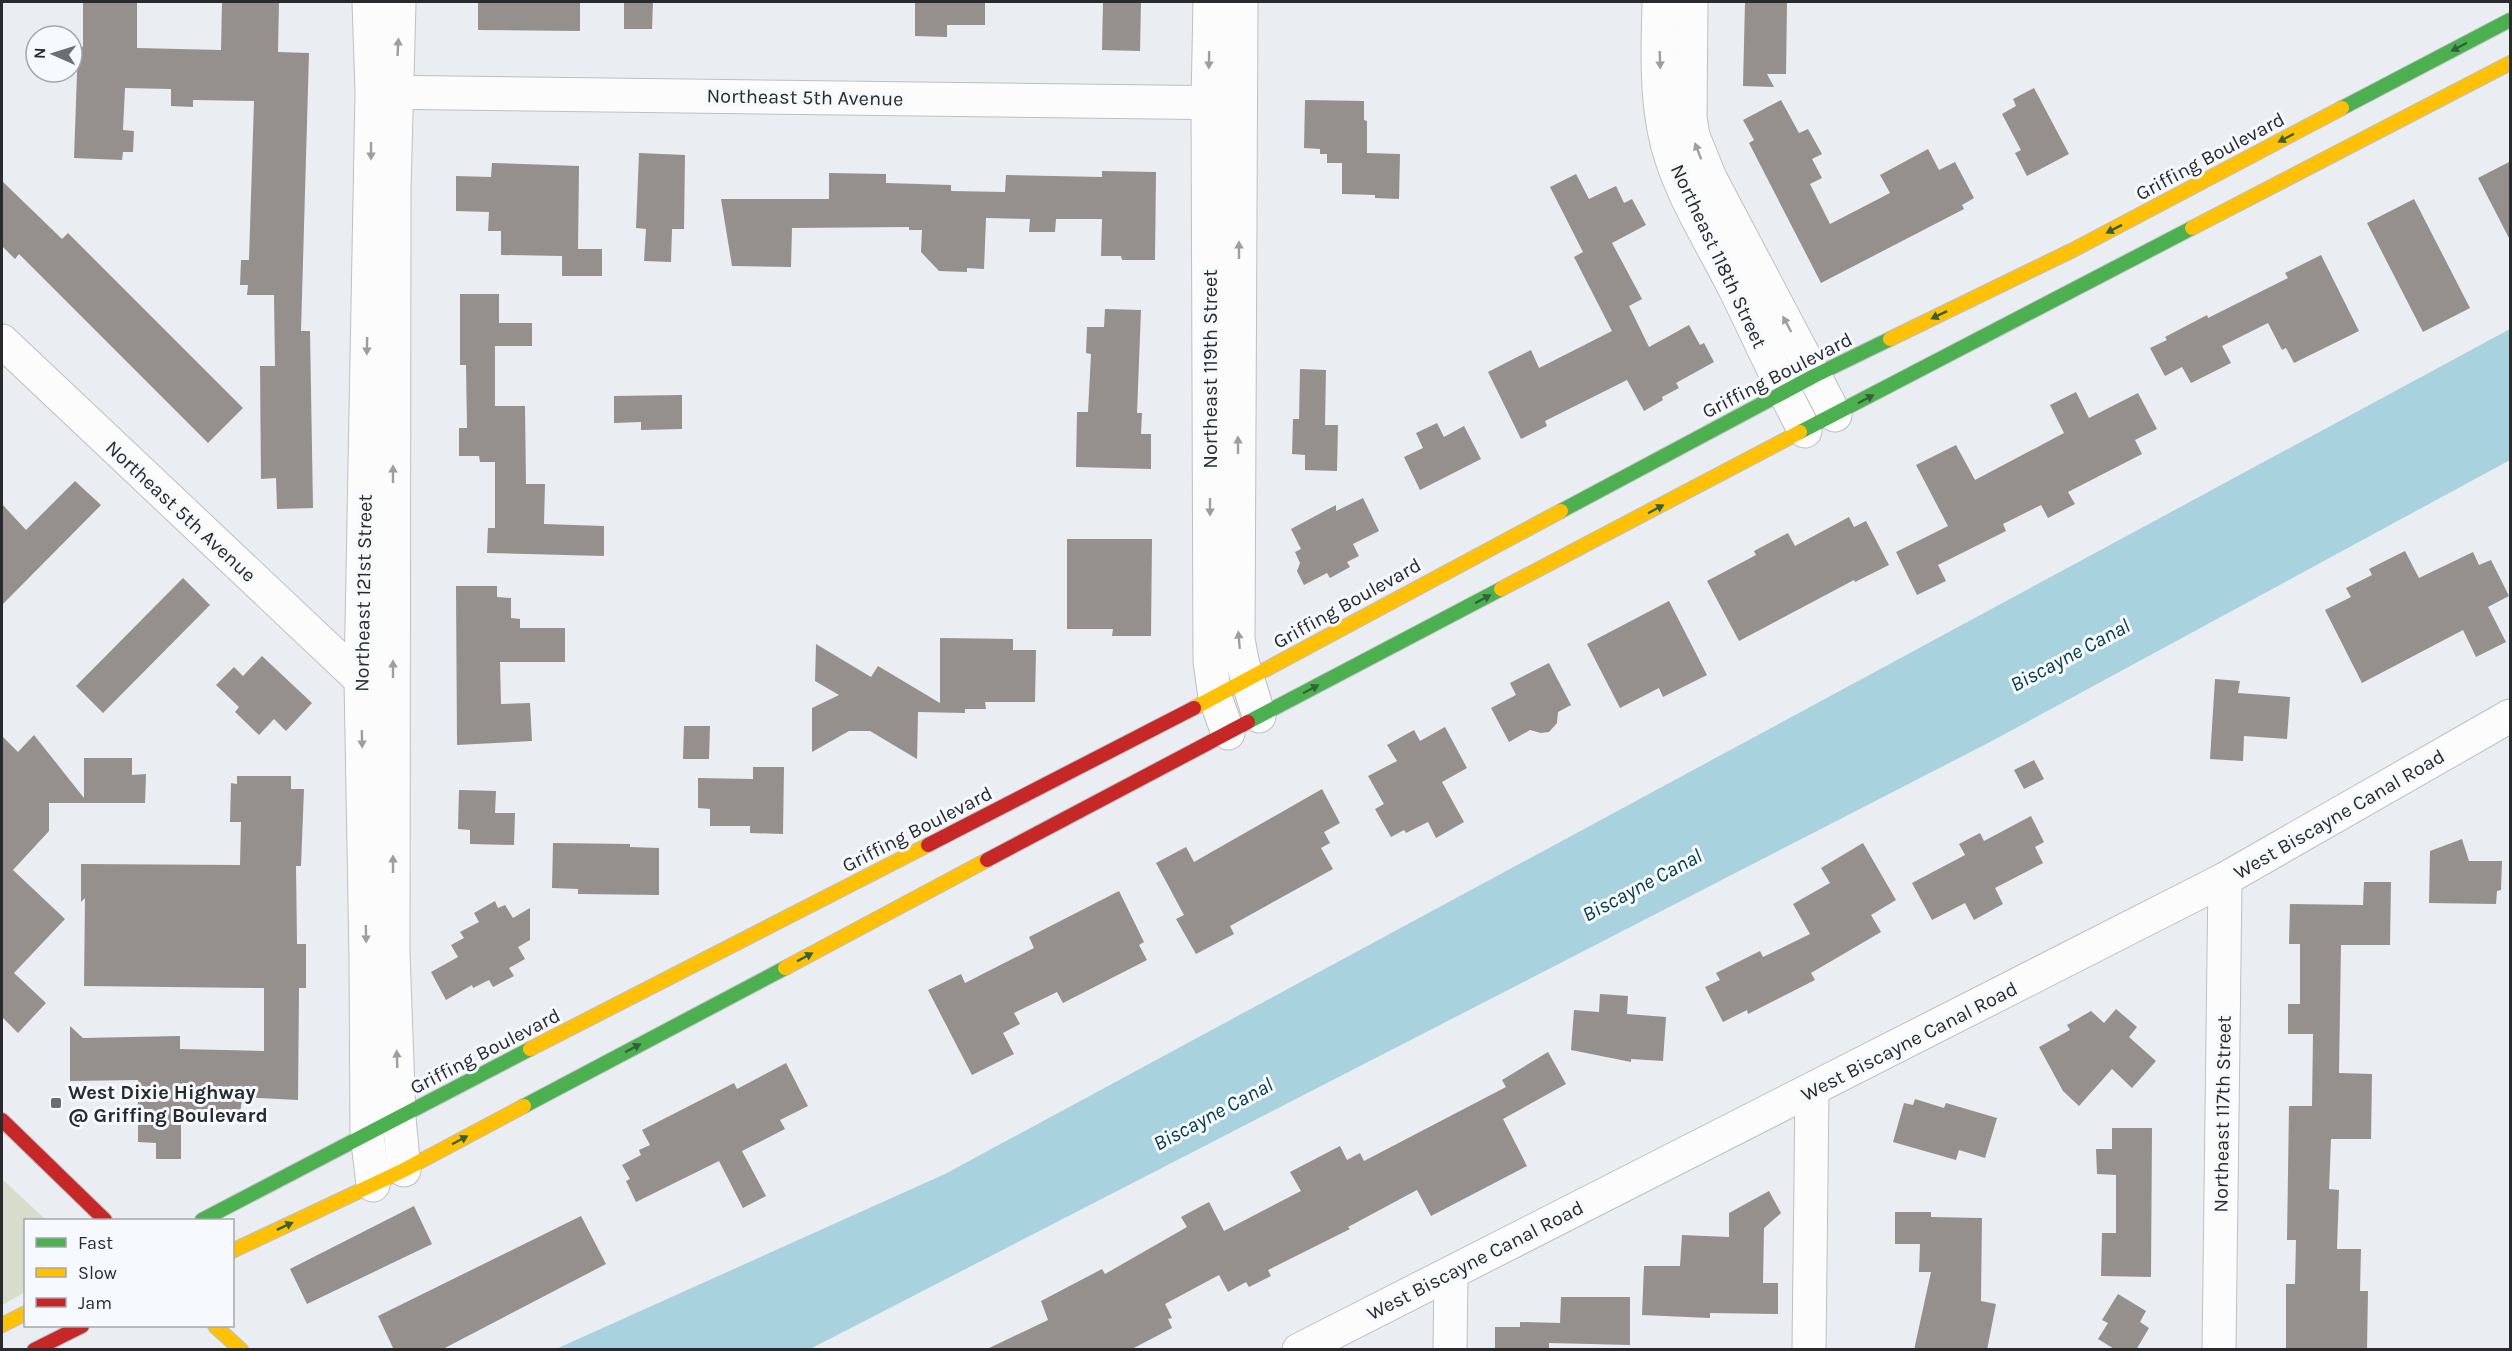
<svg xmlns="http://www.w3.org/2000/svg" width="2512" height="1351" font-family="Karla,sans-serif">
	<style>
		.green { fill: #d8dccb }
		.water { fill: #a8d2dd }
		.building { fill: #95908b }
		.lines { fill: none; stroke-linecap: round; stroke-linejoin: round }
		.street-casing { stroke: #bdc0c3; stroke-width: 35 }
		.fast-casing { stroke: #bdc0c3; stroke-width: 16 }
		.slow-casing { stroke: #bdc0c3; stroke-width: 16 }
		.jam-casing { stroke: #bdc0c3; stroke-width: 16 }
		.street { stroke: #fcfcfd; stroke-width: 33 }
		.fast { stroke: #4caf50; stroke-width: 14 }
		.slow { stroke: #ffc107; stroke-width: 14 }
		.jam { stroke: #c62828; stroke-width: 14 }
		.oneway { fill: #9d9e9f }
		.oneway2 { fill: #365f3b }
		.poi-dot { fill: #6c6e72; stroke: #f6f9fe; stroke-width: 2 }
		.labels { text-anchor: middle; stroke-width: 6; stroke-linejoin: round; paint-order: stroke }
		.street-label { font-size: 20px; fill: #282a2d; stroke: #f6f9fe }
		.poi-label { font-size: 20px; font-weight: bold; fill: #282a2d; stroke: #f6f9fe; text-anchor: start }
		.water-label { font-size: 21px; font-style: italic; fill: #003a44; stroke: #f6f9fe }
	</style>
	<rect width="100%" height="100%" fill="#eaedf1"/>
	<path class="green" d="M 2,1179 L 46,1220 L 26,1220 L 25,1292 L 2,1305 Z"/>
	<path class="water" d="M 2510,329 L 2510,460 L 1990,742 L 810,1349 L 556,1349 L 945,1174 Z"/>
	<g class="building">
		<path d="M 83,2 L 137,2 L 137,48 L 221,50 L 222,2 L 279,2 L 278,52 L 309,53 L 301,331 L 310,331 L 313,508 L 277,509 L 276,478 L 261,479 L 260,366 L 275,366 L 274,295 L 247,295 L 248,285 L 240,285 L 241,260 L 249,260 L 254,101 L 193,100 L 193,107 L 171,106 L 171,89 L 125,88 L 123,130 L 134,131 L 133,152 L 123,152 L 122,160 L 74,158 L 78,46 L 83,47 Z"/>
		<path d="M 478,2 L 580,2 L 580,31 L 478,30 Z"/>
		<path d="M 624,2 L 653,2 L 652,29 L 624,29 Z"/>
		<path d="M 915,2 L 985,2 L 985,25 L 947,25 L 947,37 L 915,36 Z"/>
		<path d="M 1103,2 L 1141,2 L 1140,51 L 1102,50 Z"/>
		<path d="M 1745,2 L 1787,2 L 1786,74 L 1767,74 L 1774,87 L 1743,86 Z"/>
		<path d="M 2034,88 L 2069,154 L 2027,176 L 2015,153 L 2021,150 L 2002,114 L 2016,106 L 2013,99 Z"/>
		<path d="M 1305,100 L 1364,101 L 1364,120 L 1367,121 L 1367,153 L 1400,154 L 1399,199 L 1375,198 L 1375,195 L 1342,194 L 1342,163 L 1327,163 L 1327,154 L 1320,154 L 1320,149 L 1304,148 Z"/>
		<path d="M 1781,100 L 1799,133 L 1808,129 L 1822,154 L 1812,159 L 1822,178 L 1810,184 L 1830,224 L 1890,193 L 1880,175 L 1928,149 L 1939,170 L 1955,162 L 1974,198 L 1962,205 L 1964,209 L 1821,283 L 1749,143 L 1754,140 L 1743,120 Z"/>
		<path d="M 639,153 L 685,155 L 684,229 L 672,229 L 671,262 L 644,261 L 646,229 L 636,228 Z"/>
		<path d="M 2511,161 L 2511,242 L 2478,178 Z"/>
		<path d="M 492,163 L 579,166 L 578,249 L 602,249 L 602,276 L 562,276 L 562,256 L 501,255 L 501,231 L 488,231 L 489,212 L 456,211 L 456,176 L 491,177 Z"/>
		<path d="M 1102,171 L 1156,172 L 1155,260 L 1122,260 L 1121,256 L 1101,256 L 1102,219 L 1056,219 L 1055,232 L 1029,232 L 1030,219 L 986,218 L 984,269 L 967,268 L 967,272 L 939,271 L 921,252 L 922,230 L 909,230 L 909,227 L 792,228 L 791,267 L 732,266 L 721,199 L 829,199 L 829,173 L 886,174 L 886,183 L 951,185 L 951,191 L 1005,192 L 1006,175 L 1102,177 Z"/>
		<path d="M 1576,174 L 1589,199 L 1616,186 L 1624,203 L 1632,199 L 1646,225 L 1612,243 L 1642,299 L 1629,306 L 1649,347 L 1689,325 L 1700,345 L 1704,343 L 1714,362 L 1676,383 L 1679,388 L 1662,397 L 1663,400 L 1644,411 L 1627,380 L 1545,421 L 1547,426 L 1521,439 L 1488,372 L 1531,350 L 1539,368 L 1612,331 L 1574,257 L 1583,252 L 1550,187 Z"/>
		<path d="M 2,181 L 62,239 L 68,233 L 243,408 L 208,443 L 19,254 L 15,259 L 2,246 Z"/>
		<path d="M 2414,199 L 2470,308 L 2423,332 L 2367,223 Z"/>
		<path d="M 2321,255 L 2359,331 L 2294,363 L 2286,348 L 2282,350 L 2268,323 L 2222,346 L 2231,363 L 2191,383 L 2182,367 L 2165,376 L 2150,348 L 2167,340 L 2165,337 L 2207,315 L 2208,318 L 2288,278 L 2285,273 Z"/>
		<path d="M 460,294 L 499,294 L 499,323 L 532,323 L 532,346 L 495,346 L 495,406 L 525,406 L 526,484 L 545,484 L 544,524 L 604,526 L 604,556 L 487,553 L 488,528 L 495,528 L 495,462 L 480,462 L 479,456 L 459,456 L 459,428 L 467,428 L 466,365 L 460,365 Z"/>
		<path d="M 1105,309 L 1141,310 L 1137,413 L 1142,413 L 1141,434 L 1151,434 L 1151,469 L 1076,467 L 1077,412 L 1088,412 L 1091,354 L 1086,353 L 1087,327 L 1104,327 Z"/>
		<path d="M 1300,369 L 1326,370 L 1325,425 L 1338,425 L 1337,471 L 1305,470 L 1305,455 L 1292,454 L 1293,419 L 1299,419 Z"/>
		<path d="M 2076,392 L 2089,418 L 2138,393 L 2157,429 L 2135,440 L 2142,454 L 2068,492 L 2075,504 L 2048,518 L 2041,505 L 2003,524 L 2006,531 L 1938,565 L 1946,581 L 1917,595 L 1896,552 L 1948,526 L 1916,465 L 1956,445 L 1975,480 L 2064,433 L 2050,405 Z"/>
		<path d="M 682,395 L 682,429 L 641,430 L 641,422 L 614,423 L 614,396 Z"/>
		<path d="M 1437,423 L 1444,437 L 1464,426 L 1481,459 L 1420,490 L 1404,457 L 1423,448 L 1416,433 Z"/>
		<path d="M 75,481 L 101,505 L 2,605 L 2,504 L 26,530 Z"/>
		<path d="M 1363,498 L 1379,531 L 1353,544 L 1359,556 L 1347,562 L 1350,567 L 1330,578 L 1327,573 L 1304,585 L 1297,571 L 1300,563 L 1295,552 L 1301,549 L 1291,529 L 1336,505 L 1336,511 Z"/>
		<path d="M 1849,517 L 1854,527 L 1866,521 L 1889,565 L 1855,582 L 1854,580 L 1739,641 L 1707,581 L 1756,555 L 1754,551 L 1788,533 L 1795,546 Z"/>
		<path d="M 1067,539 L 1152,539 L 1151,636 L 1112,636 L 1113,629 L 1067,629 Z"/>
		<path d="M 2405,551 L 2419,578 L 2473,552 L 2479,565 L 2491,560 L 2509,596 L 2488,607 L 2506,642 L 2476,657 L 2463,630 L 2362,683 L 2325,610 L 2351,597 L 2346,588 L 2372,575 L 2369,569 Z"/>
		<path d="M 183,578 L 210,605 L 103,713 L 76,686 Z"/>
		<path d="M 456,586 L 497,586 L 497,597 L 511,598 L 511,618 L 520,619 L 520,628 L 565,628 L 565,662 L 500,662 L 501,704 L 530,703 L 532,741 L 457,745 Z"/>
		<path d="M 1669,601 L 1707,675 L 1663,697 L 1659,688 L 1620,708 L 1587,644 Z"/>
		<path d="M 940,638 L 1013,639 L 1013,650 L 1036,650 L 1035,702 L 985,702 L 986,709 L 965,709 L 965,713 L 918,712 L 917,759 L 870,731 L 849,731 L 812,752 L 812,708 L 839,695 L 815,681 L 816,644 L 871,677 L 878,666 L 940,703 Z"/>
		<path d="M 262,656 L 312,703 L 286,731 L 274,719 L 259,735 L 235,712 L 239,707 L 216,685 L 234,667 L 243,676 Z"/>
		<path d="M 1549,663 L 1571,705 L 1558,712 L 1557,723 L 1549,732 L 1541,733 L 1530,730 L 1509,742 L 1491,708 L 1516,695 L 1510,683 Z"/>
		<path d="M 2215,679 L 2240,681 L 2238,693 L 2290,697 L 2287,739 L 2244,736 L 2243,761 L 2210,759 Z"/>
		<path d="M 684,726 L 710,726 L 709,759 L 683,759 Z"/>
		<path d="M 1445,727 L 1467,768 L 1442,782 L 1464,822 L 1436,838 L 1428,822 L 1406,833 L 1404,830 L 1391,837 L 1375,809 L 1384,804 L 1368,776 L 1397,761 L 1387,745 L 1414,730 L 1420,741 Z"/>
		<path d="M 34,735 L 84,798 L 84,758 L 132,758 L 132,775 L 146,774 L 145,803 L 49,803 L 49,831 L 13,870 L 65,919 L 14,973 L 46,1003 L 18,1033 L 2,1017 L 2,736 L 18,752 Z"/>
		<path d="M 2034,760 L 2044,779 L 2024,789 L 2014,770 Z"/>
		<path d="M 753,767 L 784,767 L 783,834 L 750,833 L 750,826 L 710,826 L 710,809 L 698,808 L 698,778 L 753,779 Z"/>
		<path d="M 237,776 L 291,776 L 291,789 L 304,789 L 301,866 L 296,866 L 297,944 L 306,944 L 306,988 L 299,988 L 298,1100 L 242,1097 L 240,1116 L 181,1112 L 181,1159 L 156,1159 L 156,1143 L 138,1142 L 138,1080 L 70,1081 L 70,1026 L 83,1038 L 180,1036 L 180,1049 L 264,1051 L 264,988 L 84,986 L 85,898 L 81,902 L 81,864 L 240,865 L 241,822 L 230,822 L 231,783 L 237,784 Z"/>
		<path d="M 1322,789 L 1340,823 L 1324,832 L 1330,843 L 1321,848 L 1333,869 L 1230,926 L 1234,934 L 1196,954 L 1176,919 L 1184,915 L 1156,863 L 1186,847 L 1194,862 Z"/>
		<path d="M 459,790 L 496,791 L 495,813 L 515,813 L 514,845 L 470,844 L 470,830 L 458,829 Z"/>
		<path d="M 2031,816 L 2044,842 L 2035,847 L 2043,863 L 1995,888 L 2003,904 L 1974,920 L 1965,903 L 1932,920 L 1912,883 L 1965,855 L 1959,844 L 1980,833 L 1984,841 Z"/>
		<path d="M 2462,839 L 2469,861 L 2502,861 L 2501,890 L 2497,891 L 2496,904 L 2429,903 L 2430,851 Z"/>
		<path d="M 553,843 L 630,844 L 630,847 L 659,848 L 659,895 L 578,894 L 578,889 L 552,888 Z"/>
		<path d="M 1863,843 L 1896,900 L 1871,915 L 1881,932 L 1811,973 L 1815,980 L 1748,1014 L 1747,1010 L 1723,1022 L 1705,987 L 1720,980 L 1716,973 L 1760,951 L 1763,957 L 1810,934 L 1793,904 L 1830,883 L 1821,868 Z"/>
		<path d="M 2364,882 L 2391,882 L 2390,945 L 2341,945 L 2339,1073 L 2372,1074 L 2371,1139 L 2331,1139 L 2329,1189 L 2339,1190 L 2337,1249 L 2361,1249 L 2360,1291 L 2368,1291 L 2367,1350 L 2286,1350 L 2286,1284 L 2295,1284 L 2296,1240 L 2287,1240 L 2289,1106 L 2312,1106 L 2313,1034 L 2288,1034 L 2288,1004 L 2300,1004 L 2300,944 L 2289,944 L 2290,904 L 2363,905 Z"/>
		<path d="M 1119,891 L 1144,942 L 1139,945 L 1147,960 L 1063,1003 L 1057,992 L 1014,1013 L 1020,1024 L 1003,1033 L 1014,1054 L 972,1075 L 928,990 L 961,974 L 965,983 L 1034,948 L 1029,937 Z"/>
		<path d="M 495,901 L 498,908 L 505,905 L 513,918 L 530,908 L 530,940 L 518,947 L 525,959 L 509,968 L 514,976 L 493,987 L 489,980 L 473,988 L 472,985 L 446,1000 L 431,972 L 458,957 L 451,945 L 464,938 L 460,932 L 479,922 L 474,913 Z"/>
		<path d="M 1600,994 L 1628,996 L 1627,1014 L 1666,1017 L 1663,1061 L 1631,1059 L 1631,1062 L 1571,1050 L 1574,1010 L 1599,1012 Z"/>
		<path d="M 2116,1009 L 2137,1027 L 2129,1037 L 2156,1061 L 2132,1088 L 2112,1069 L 2079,1106 L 2063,1091 L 2039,1047 L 2070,1030 L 2067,1025 L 2091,1011 L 2104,1023 Z"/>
		<path d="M 1548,1052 L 1566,1084 L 1503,1119 L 1527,1166 L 1431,1216 L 1417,1190 L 1348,1227 L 1350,1229 L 1268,1270 L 1271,1276 L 1249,1287 L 1246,1282 L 1228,1292 L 1219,1275 L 1165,1304 L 1172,1318 L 1168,1319 L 1172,1328 L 1130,1350 L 985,1350 L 1048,1320 L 1041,1301 L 1102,1269 L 1105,1274 L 1187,1227 L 1181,1217 L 1209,1202 L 1224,1231 L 1301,1191 L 1290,1172 L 1340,1146 L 1347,1160 L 1360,1153 L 1364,1161 L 1506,1087 L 1502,1080 Z"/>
		<path d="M 786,1063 L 808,1106 L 780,1120 L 785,1129 L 742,1151 L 766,1196 L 743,1208 L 719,1161 L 636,1202 L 626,1181 L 630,1179 L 622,1165 L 641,1155 L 639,1150 L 650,1145 L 642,1130 L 734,1083 L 737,1089 Z"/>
		<path d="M 1915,1099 L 1944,1108 L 1946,1103 L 1997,1118 L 1985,1158 L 1959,1150 L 1956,1160 L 1893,1142 L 1904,1103 L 1913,1105 Z"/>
		<path d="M 2112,1128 L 2152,1128 L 2151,1277 L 2101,1276 L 2102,1233 L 2116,1233 L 2116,1175 L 2097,1174 L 2096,1149 L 2112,1149 Z"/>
		<path d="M 1769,1191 L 1781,1213 L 1764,1228 L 1763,1283 L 1778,1283 L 1778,1314 L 1710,1313 L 1710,1318 L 1642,1315 L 1644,1266 L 1680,1266 L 1682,1235 L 1729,1237 L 1729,1213 Z"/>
		<path d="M 414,1206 L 432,1244 L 307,1304 L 290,1269 Z"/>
		<path d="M 1895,1212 L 1931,1212 L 1931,1217 L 1982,1218 L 1981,1301 L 1996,1304 L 1987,1350 L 1914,1350 L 1931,1272 L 1919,1272 L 1920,1244 L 1895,1244 Z"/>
		<path d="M 581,1216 L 606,1264 L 441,1350 L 394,1350 L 378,1316 Z"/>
		<path d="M 2118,1294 L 2146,1311 L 2140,1322 L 2149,1328 L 2136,1350 L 2116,1350 L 2098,1339 L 2108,1323 L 2102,1320 Z"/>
		<path d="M 1561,1297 L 1630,1297 L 1630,1345 L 1549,1343 L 1549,1350 L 1495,1350 L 1495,1327 L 1520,1327 L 1520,1322 L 1560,1323 Z"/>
	</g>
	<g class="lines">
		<defs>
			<g id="street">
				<path d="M 369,2 L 372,92 L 361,680 L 366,957 L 367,1133 L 373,1185"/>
				<path d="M 399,2 L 394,189 L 393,953 L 399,1118 L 404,1170"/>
				<path d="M 1210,2 L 1208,102 L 1210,661 L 1215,697 L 1228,733"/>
				<path d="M 1241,2 L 1238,639 L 1242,661 L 1259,716"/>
				<path d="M 1659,2 C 1658,43 1656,88 1664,129 C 1674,185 1709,237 1734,287 C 1758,335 1779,384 1805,431"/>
				<path d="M 1691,2 L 1690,118 L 1693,136 L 1710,178 L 1835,415"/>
				<path d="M 374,92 L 1239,103"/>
				<path d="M 2,341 L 361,680"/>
				<path d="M 1299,1350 L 2225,879 L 2510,716"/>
				<path d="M 1450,1350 L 1451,1273"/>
				<path d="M 1809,1350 L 1812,1091"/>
				<path d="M 2219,1350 L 2225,879"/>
			</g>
			<g id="fast">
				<path d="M 2342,108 L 2510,20"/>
				<path d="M 1800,432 L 2192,228"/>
				<path d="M 1561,511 L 1814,376 L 1890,339"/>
				<path d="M 1248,722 L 1501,589"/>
				<path d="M 524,1106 L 785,968"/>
				<path d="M 202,1220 L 530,1049"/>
			</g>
			<g id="slow">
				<path d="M 2192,228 L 2510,63"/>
				<path d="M 1890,339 L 2073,250 L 2342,108"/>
				<path d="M 1501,589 L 1800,432"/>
				<path d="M 1194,708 L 1561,511"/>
				<path d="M 785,968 L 987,860"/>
				<path d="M 530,1049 L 928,845"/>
				<path d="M 232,1251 L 404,1170 L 524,1106"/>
				<path d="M 2,1325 L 26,1313"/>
				<path d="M 215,1326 L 241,1350"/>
			</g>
			<g id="jam">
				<path d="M 928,845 L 1194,708"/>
				<path d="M 987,860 L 1248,722"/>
				<path d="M 2,1120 L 105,1220"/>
				<path d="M 34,1350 L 82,1326"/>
			</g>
		</defs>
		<use href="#street" class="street-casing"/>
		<use href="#fast" class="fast-casing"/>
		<use href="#slow" class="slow-casing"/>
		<use href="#jam" class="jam-casing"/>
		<use href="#street" class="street"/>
		<use href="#fast" class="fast"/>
		<use href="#slow" class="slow"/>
		<use href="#jam" class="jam"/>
	</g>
	<defs><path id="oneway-solid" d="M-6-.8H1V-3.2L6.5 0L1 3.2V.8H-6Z" transform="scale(1.5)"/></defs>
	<g class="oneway">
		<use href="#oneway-solid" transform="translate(398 47) rotate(-87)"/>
		<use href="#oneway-solid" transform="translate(1209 60) rotate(91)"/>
		<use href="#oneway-solid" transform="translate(1660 60) rotate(88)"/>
		<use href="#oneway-solid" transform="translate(371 151) rotate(90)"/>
		<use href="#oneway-solid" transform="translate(1698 151) rotate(-111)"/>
		<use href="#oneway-solid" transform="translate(1239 250) rotate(-90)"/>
		<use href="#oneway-solid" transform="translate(1787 324) rotate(-118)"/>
		<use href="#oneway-solid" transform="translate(367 346) rotate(91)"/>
		<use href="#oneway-solid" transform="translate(1238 445) rotate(-90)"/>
		<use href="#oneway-solid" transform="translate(393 474) rotate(-90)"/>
		<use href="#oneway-solid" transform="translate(1210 507) rotate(90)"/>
		<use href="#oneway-solid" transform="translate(1239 640) rotate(-95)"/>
		<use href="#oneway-solid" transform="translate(393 669) rotate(-90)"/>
		<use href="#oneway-solid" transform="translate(362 739) rotate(89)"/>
		<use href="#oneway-solid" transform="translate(393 864) rotate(-90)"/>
		<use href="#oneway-solid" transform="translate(366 934) rotate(89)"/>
		<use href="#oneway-solid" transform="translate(397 1059) rotate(-92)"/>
	</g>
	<g class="oneway2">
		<use href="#oneway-solid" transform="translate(2459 47) rotate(152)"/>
		<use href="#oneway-solid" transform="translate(2286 138) rotate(152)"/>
		<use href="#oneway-solid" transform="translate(2114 229) rotate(153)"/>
		<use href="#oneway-solid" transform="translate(1939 315) rotate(154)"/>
		<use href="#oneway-solid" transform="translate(1866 399) rotate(-28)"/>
		<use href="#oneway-solid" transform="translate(1656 509) rotate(-28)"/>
		<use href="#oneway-solid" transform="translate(1483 599) rotate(-28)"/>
		<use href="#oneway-solid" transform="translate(1311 689) rotate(-28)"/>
		<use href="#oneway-solid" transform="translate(805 957) rotate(-28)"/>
		<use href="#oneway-solid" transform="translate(633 1048) rotate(-28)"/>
		<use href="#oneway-solid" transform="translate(460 1140) rotate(-28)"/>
		<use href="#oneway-solid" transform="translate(285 1226) rotate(-25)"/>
	</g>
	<rect class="poi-dot" x="50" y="1097" width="12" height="12" rx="3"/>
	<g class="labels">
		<g class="street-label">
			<text transform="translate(805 97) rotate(1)" y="7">Northeast 5th Avenue</text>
			<text transform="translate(2210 156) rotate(-28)" y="7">Griffing Boulevard</text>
			<text transform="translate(1719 256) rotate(65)" y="7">Northeast 118th Street</text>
			<text transform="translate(1210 369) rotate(-90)" y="7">Northeast 119th Street</text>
			<text transform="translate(1777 375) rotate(-27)" y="7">Griffing Boulevard</text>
			<text transform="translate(181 511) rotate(43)" y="7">Northeast 5th Avenue</text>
			<text transform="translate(363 593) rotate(-89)" y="7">Northeast 121st Street</text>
			<text transform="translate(1347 603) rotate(-29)" y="7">Griffing Boulevard</text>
			<text transform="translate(2339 814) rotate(-30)" y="7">West Biscayne Canal Road</text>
			<text transform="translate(917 829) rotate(-27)" y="7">Griffing Boulevard</text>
			<text transform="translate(1909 1041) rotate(-27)" y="7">West Biscayne Canal Road</text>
			<text transform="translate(485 1051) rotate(-27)" y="7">Griffing Boulevard</text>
			<text transform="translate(2222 1114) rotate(-89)" y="7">Northeast 117th Street</text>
			<text transform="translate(1475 1260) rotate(-27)" y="7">West Biscayne Canal Road</text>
		</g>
		<g class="poi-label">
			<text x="68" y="1099">West Dixie Highway<tspan x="68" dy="23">@ Griffing Boulevard</tspan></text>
		</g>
		<g class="water-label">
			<text transform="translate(2070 655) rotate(-28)" y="7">Biscayne Canal</text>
			<text transform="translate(1642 885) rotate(-28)" y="7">Biscayne Canal</text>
			<text transform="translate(1213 1114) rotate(-28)" y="7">Biscayne Canal</text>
		</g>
	</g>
	<rect width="2512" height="1351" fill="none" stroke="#282a2d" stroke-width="6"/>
	<rect x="24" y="1219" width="210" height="108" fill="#f6f9fe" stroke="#a4a6aa" stroke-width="1.5"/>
	<rect x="36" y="1238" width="30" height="9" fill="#4caf50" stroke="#a4a6aa" stroke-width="1.5"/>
	<text x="78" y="1249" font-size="18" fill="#282a2d">Fast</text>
	<rect x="36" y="1268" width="30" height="9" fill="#ffc107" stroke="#a4a6aa" stroke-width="1.5"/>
	<text x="78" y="1279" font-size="18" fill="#282a2d">Slow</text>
	<rect x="36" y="1298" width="30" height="9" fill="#c62828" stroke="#a4a6aa" stroke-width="1.5"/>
	<text x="78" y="1309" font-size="18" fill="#282a2d">Jam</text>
	<g transform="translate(54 54) rotate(273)"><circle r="28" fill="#f6f9fe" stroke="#a4a6aa" stroke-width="1.5"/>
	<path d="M0-4.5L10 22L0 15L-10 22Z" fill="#6c6e72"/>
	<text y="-9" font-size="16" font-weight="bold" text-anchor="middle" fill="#282a2d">N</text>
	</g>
</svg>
